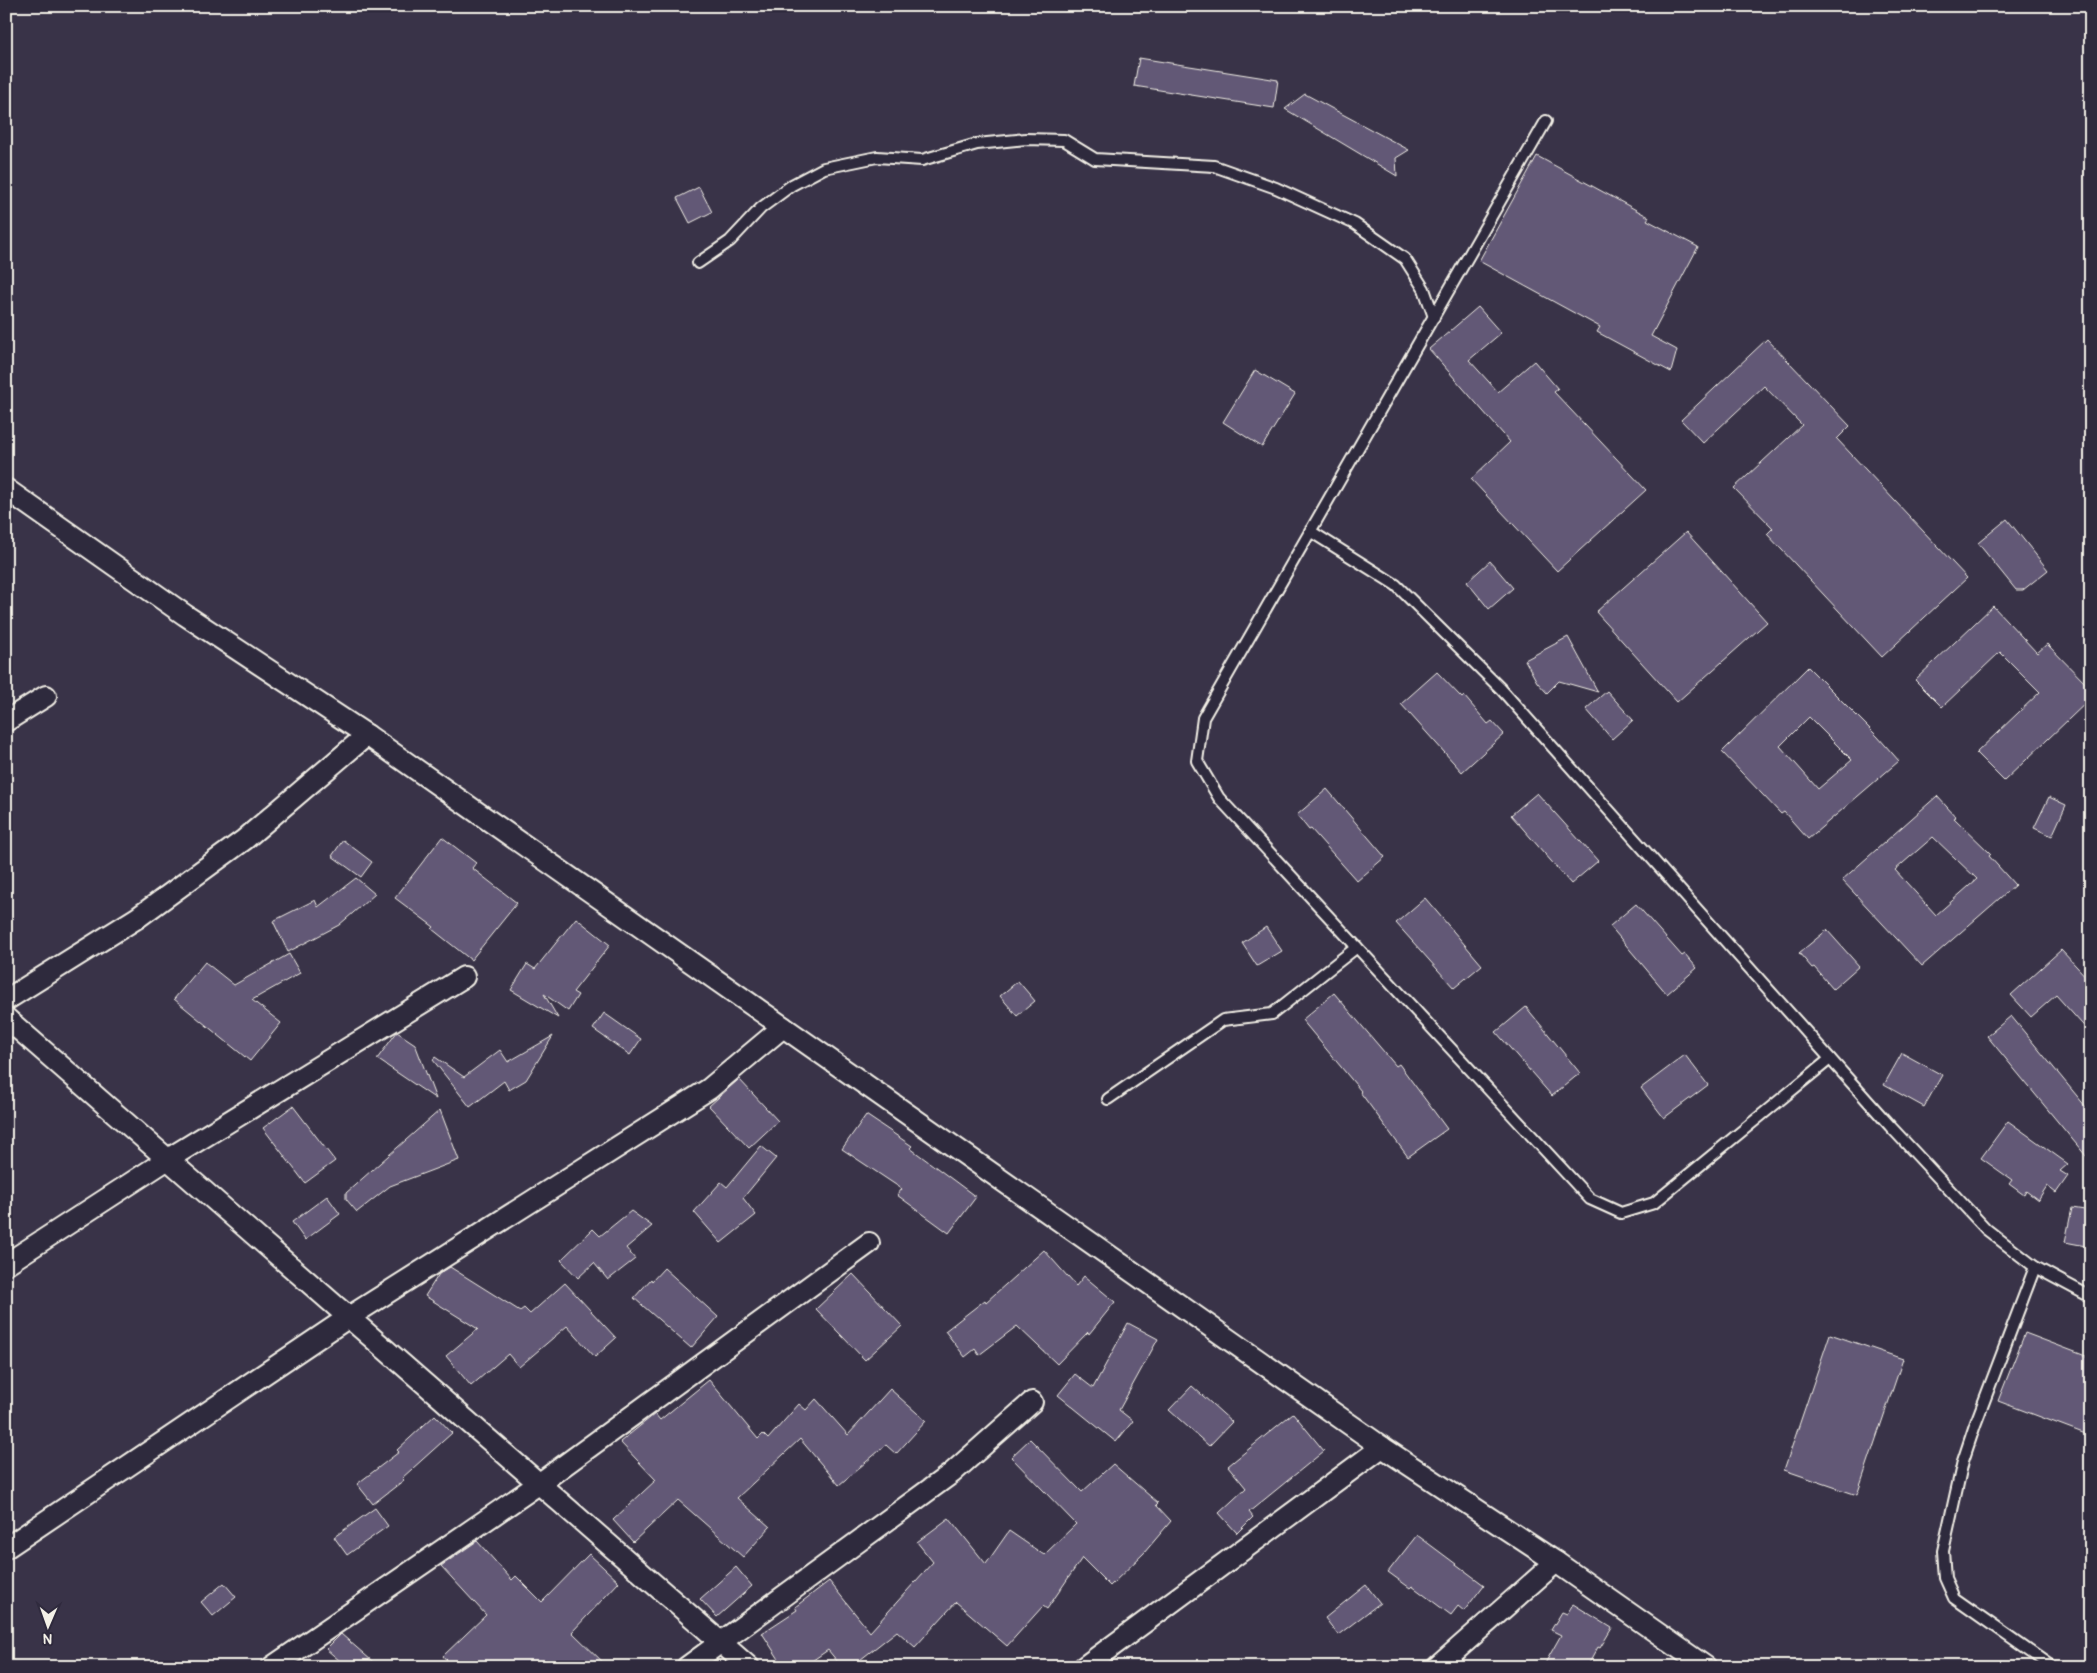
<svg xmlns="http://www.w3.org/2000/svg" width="2097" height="1673" font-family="Pangolin,sans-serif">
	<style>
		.building { fill: #625976; stroke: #f4f1e8; fill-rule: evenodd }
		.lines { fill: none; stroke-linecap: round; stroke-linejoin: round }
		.service-casing { stroke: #f4f1e8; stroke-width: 14 }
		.minor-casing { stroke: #f4f1e8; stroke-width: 24 }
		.service { stroke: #2f2a3d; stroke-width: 10 }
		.minor { stroke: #2f2a3d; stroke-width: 20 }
	</style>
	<rect width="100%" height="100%" fill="#393348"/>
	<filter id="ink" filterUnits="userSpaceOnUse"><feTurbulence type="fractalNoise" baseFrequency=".02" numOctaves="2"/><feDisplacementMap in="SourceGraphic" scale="10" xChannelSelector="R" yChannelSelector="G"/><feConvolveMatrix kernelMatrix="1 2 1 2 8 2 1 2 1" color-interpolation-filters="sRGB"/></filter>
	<g filter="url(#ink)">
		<g class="building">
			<path d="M 1139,58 L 1278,80 L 1274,108 L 1134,86 Z"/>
			<path d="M 1305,94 L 1409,150 L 1396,158 L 1397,176 L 1285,109 Z"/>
			<path d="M 1537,156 L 1649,217 L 1647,220 L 1698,247 L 1651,336 L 1677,350 L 1671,372 L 1597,332 L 1600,327 L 1479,261 Z"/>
			<path d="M 699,187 L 712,212 L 690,223 L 677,198 Z"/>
			<path d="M 1478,307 L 1501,333 L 1469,360 L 1498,392 L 1534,361 L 1558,389 L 1554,392 L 1646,490 L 1557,571 L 1471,479 L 1510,442 L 1429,349 Z"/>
			<path d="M 1767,339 L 1850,426 L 1837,439 L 1967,578 L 1882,657 L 1767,534 L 1773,528 L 1734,488 L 1802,425 L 1764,386 L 1703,443 L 1681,420 Z"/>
			<path d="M 1255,370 L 1295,394 L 1262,447 L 1223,422 Z"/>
			<path d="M 2007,519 L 2048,570 L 2023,590 L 2016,590 L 1978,543 Z"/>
			<path d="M 1686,532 L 1767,622 L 1677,702 L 1596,612 Z"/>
			<path d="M 1490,561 L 1513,588 L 1489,609 L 1467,582 Z"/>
			<path d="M 1993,606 L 2037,653 L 2047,644 L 2091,689 L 2091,698 L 2004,781 L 1976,753 L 2040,692 L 2000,652 L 1942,707 L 1915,680 Z"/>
			<path d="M 1568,637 L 1598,692 L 1559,681 L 1547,693 L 1537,682 L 1525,660 Z"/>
			<path d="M 1808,667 L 1878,737 L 1899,761 L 1808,839 L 1784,812 L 1781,814 L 1722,752 ZM 1809,717 L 1852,760 L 1818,789 L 1780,746 Z"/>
			<path d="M 1437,672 L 1462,698 L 1464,696 L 1488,724 L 1492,721 L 1504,734 L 1462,772 L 1401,704 Z"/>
			<path d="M 1607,691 L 1633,720 L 1612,739 L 1586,709 Z"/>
			<path d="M 1327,789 L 1385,857 L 1357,881 L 1311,829 L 1309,830 L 1297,815 Z"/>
			<path d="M 1537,793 L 1598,861 L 1571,884 L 1511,815 Z"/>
			<path d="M 1937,796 L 1956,817 L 1954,818 L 1991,854 L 1989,856 L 2015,885 L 1922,966 L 1842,880 ZM 1933,837 L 1977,879 L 1936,915 L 1895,870 Z"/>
			<path d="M 2049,797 L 2066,805 L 2052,836 L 2034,828 Z"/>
			<path d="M 442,837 L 476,863 L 472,868 L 517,903 L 471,960 L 432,929 L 434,927 L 395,898 Z"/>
			<path d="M 343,840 L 372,862 L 361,877 L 332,856 Z"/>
			<path d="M 356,878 L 375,894 L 339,925 L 288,952 L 273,921 L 315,900 L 318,907 Z"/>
			<path d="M 1425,898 L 1482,965 L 1454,988 L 1396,923 Z"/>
			<path d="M 1636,904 L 1682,956 L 1685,954 L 1697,968 L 1667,994 L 1610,926 Z"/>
			<path d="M 576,918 L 610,945 L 573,992 L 578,995 L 568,1011 L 544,994 L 558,1018 L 511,990 L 527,964 L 535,969 Z"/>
			<path d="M 1266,927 L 1282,951 L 1257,966 L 1242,943 Z"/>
			<path d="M 1827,930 L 1859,966 L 1833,989 L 1814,967 L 1812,968 L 1799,953 Z"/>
			<path d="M 2061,950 L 2091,982 L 2091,1034 L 2056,995 L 2031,1017 L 2011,995 Z"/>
			<path d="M 289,954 L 300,973 L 252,1000 L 281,1023 L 250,1061 L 174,999 L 205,962 L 234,985 Z"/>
			<path d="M 1018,981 L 1035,1001 L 1017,1016 L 1000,996 Z"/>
			<path d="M 1334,993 L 1396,1066 L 1399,1064 L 1447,1129 L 1408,1157 L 1360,1092 L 1361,1091 L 1302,1020 Z"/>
			<path d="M 1526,1007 L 1580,1073 L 1552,1096 L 1496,1032 Z"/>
			<path d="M 604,1013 L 641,1039 L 630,1055 L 593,1029 Z"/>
			<path d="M 2011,1016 L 2091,1113 L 2091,1162 L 1987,1036 Z"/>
			<path d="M 397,1032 L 415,1044 L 436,1099 L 377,1059 Z"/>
			<path d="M 553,1036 L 526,1080 L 509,1090 L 504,1081 L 470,1107 L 433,1060 L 435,1057 L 464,1077 L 500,1050 L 508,1062 Z"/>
			<path d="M 1902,1053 L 1942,1075 L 1924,1107 L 1884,1085 Z"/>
			<path d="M 1685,1055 L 1708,1085 L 1664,1118 L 1641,1088 Z"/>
			<path d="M 739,1079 L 778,1121 L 749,1148 L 709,1106 Z"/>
			<path d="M 293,1106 L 335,1161 L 305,1183 L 263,1128 Z"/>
			<path d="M 440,1110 L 459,1160 L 390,1186 L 357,1212 L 346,1199 L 346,1193 Z"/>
			<path d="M 866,1115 L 912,1146 L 910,1148 L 976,1197 L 949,1233 L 897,1195 L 902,1189 L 842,1149 Z"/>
			<path d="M 2008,1121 L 2068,1164 L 2060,1171 L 2068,1176 L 2056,1193 L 2047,1186 L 2038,1200 L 2026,1191 L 2024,1195 L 2009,1184 L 2012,1180 L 1981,1158 Z"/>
			<path d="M 761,1146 L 776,1158 L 743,1198 L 756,1215 L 721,1243 L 694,1212 L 721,1182 L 727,1187 Z"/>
			<path d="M 327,1196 L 340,1214 L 305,1240 L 292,1222 Z"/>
			<path d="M 2072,1208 L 2091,1211 L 2091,1247 L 2065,1242 Z"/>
			<path d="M 631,1211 L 652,1226 L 626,1248 L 635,1259 L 608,1280 L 594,1263 L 578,1278 L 561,1260 L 593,1229 L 600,1236 Z"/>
			<path d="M 1044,1250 L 1076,1286 L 1084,1276 L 1115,1302 L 1089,1334 L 1088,1332 L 1057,1364 L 1017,1326 L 979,1355 L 975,1349 L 965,1357 L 945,1331 L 985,1300 L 986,1302 Z"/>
			<path d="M 450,1267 L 520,1311 L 524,1308 L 530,1314 L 565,1283 L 616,1338 L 595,1357 L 567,1326 L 519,1367 L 508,1354 L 471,1386 L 446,1356 L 478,1329 L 425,1296 L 439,1274 Z"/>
			<path d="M 664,1268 L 718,1317 L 691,1348 L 634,1298 L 651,1279 L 652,1281 Z"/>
			<path d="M 853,1274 L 902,1326 L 865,1360 L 816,1309 Z"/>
			<path d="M 1128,1323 L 1158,1339 L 1119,1410 L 1133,1421 L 1116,1442 L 1058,1395 L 1075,1374 L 1093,1388 Z"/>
			<path d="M 2025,1333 L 2091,1358 L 2091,1436 L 1998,1401 Z"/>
			<path d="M 1830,1334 L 1903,1359 L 1857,1495 L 1784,1470 Z"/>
			<path d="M 709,1380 L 758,1439 L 763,1434 L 768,1439 L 799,1404 L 806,1410 L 816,1399 L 848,1435 L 890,1389 L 926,1421 L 896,1454 L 886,1445 L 839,1485 L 800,1439 L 737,1498 L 770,1527 L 743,1557 L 678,1500 L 633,1542 L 613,1520 L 656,1480 L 620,1442 L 655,1414 L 660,1420 Z"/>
			<path d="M 1192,1386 L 1232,1422 L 1209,1446 L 1169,1410 Z"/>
			<path d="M 1293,1413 L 1324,1451 L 1249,1512 L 1253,1517 L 1237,1533 L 1219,1513 L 1246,1488 L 1228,1466 Z"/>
			<path d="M 435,1415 L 452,1433 L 402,1478 L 404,1480 L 373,1504 L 357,1484 L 399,1452 L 397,1450 Z"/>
			<path d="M 1030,1439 L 1082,1492 L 1113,1464 L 1158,1503 L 1156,1505 L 1171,1521 L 1144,1553 L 1110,1586 L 1082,1558 L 1047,1609 L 1043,1606 L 1007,1646 L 956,1602 L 915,1647 L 897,1631 L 851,1667 L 842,1667 L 828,1650 L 803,1667 L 784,1667 L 762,1633 L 797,1610 L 795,1607 L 829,1581 L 870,1632 L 933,1562 L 917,1542 L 949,1518 L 986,1564 L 1009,1531 L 1044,1555 L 1076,1524 L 1011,1457 Z"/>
			<path d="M 375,1508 L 388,1526 L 347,1555 L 334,1537 Z"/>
			<path d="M 1417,1535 L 1484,1585 L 1464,1611 L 1458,1606 L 1451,1615 L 1412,1586 L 1410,1588 L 1388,1572 Z"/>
			<path d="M 477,1541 L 512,1580 L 516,1576 L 542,1602 L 589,1554 L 619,1582 L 572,1632 L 608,1667 L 452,1667 L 443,1656 L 486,1615 L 441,1566 Z"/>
			<path d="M 736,1567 L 752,1586 L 717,1617 L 700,1599 Z"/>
			<path d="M 224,1583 L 236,1597 L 213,1616 L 201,1602 Z"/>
			<path d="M 1366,1585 L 1380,1603 L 1338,1635 L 1325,1618 Z"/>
			<path d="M 1573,1604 L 1612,1628 L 1600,1648 L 1598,1647 L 1587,1667 L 1543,1667 L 1561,1635 L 1551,1630 L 1562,1612 L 1567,1614 Z"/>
			<path d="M 341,1634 L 379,1667 L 347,1667 L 326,1649 Z"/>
		</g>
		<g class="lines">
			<defs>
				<g id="service">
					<path d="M 1546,121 L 1203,718 L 1197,761 L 1219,798 L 1590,1199 L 1621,1213 L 1654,1203 L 1830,1059"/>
					<path d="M 698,263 L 730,241 L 761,208 L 792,185 L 824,168 L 877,157 L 922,160 L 977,144 L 1026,139 L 1064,140 L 1095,159 L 1214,166 L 1276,188 L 1355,224 L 1405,259 L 1424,289 L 1434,317"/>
					<path d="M 1310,531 L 1396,585 L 1501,689 L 1890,1126 L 1986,1229 L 2035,1267 L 2091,1297"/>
					<path d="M 1108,1099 L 1223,1020 L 1272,1014 L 1357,947"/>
					<path d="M 2035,1267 L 1975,1425 L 1963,1461 L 1943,1551 L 1945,1578 L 1954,1598 L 2052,1667"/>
				</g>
				<g id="minor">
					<path d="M 6,489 L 185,615 L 367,735 L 1382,1447 L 1556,1562 L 1706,1667"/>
					<path d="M 6,721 L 46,696"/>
					<path d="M 6,1000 L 137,918 L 244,840 L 367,735"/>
					<path d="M 6,1018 L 749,1667"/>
					<path d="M 6,1264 L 168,1159 L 464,977"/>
					<path d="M 6,1548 L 349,1317 L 709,1089 L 783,1027"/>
					<path d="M 272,1667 L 540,1483 L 869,1243"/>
					<path d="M 687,1667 L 952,1473 L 1032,1402"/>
					<path d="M 1084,1667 L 1382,1447"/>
					<path d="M 1437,1667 L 1556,1562"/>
				</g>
			</defs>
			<use href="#service" class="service-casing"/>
			<use href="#minor" class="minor-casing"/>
			<use href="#service" class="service"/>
			<use href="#minor" class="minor"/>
		</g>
	</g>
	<rect width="2097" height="1673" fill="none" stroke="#2f2a3d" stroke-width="25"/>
	<rect x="12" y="12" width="2072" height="1648" fill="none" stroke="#f4f1e8" stroke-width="2" filter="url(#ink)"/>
	<g transform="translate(48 1626) rotate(182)" stroke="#2f2a3d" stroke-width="4" paint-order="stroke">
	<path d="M0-4L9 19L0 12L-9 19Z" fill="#f4f1e8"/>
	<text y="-8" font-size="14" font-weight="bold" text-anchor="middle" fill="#f4f1e8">N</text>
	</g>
</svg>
